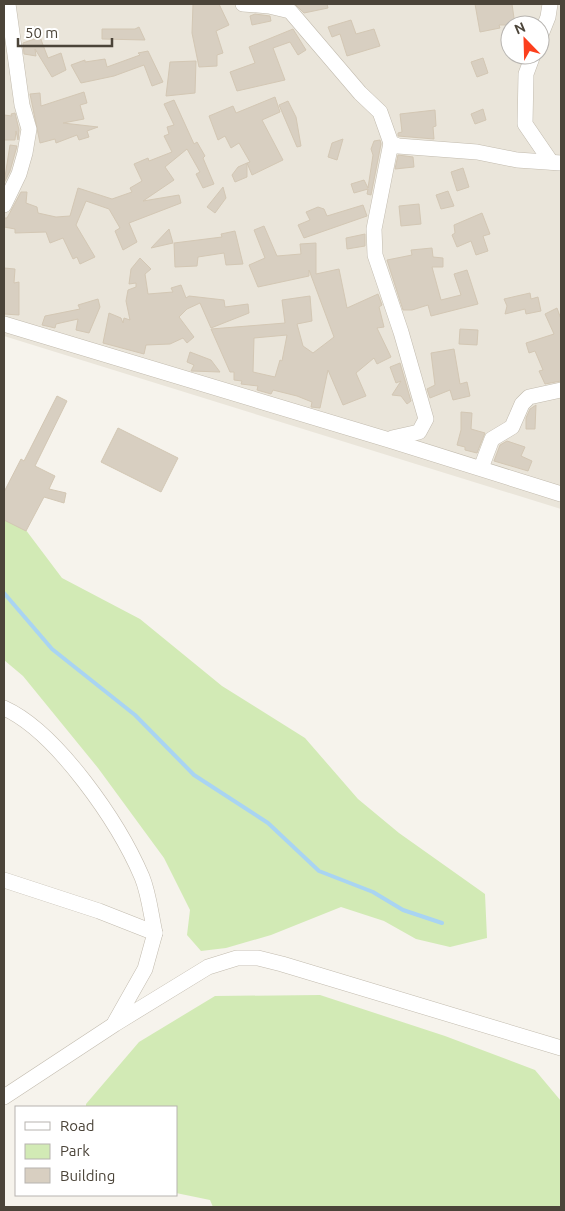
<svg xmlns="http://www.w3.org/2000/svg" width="565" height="1211" font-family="Ubuntu,sans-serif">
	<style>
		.residential { fill: #eae5da; fill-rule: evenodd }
		.green { fill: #d2eab5 }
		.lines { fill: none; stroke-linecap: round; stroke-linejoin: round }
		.stream { stroke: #a9d4f2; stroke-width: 4 }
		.building { fill: #d8cfc1; stroke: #d3c7b4; fill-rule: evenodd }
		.minor-casing { stroke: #c2bbae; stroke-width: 16 }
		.minor { stroke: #fff; stroke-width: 15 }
	</style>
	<rect width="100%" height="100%" fill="#f6f3ec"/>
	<path class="residential" d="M 4,4 L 561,4 L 561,509 L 4,336 ZM 510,25 L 540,25 L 540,55 L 510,55 Z"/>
	<g class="green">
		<path d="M 4,501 L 62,578 L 140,619 L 222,686 L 305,738 L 358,799 L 399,833 L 485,894 L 487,938 L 450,947 L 416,939 L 384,921 L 341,907 L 271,935 L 226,948 L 201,951 L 187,935 L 190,910 L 164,858 L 98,768 L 23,676 L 4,660 Z"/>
		<path d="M 320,995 L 445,1036 L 535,1070 L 561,1101 L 561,1207 L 213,1207 L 210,1200 L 176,1193 L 176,1107 L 86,1107 L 86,1104 L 139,1042 L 215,996 Z"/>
	</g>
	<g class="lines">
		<path class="stream" d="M 4,593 L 52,649 L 135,715 L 194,775 L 268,823 L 319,871 L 373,892 L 403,910 L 442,923"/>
	</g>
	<g class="building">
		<path d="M 193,4 L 219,4 L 229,25 L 216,31 L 223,53 L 217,55 L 217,66 L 199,67 L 192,33 Z"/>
		<path d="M 295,4 L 327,4 L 328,8 L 304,13 Z"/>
		<path d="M 475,4 L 512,4 L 515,25 L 499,25 L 500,28 L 480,32 Z"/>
		<path d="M 255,14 L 270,16 L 271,21 L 252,25 L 250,16 Z"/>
		<path d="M 351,20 L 356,34 L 374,29 L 380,46 L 347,56 L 340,34 L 332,37 L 328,27 Z"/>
		<path d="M 139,27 L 145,40 L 102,39 L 102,29 L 135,29 Z"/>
		<path d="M 293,29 L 306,50 L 298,55 L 290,42 L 273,48 L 285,80 L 237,91 L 230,72 L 255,63 L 249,47 Z"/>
		<path d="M 40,37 L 48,58 L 61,53 L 66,70 L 52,77 L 35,49 L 36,56 L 24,54 L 23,43 Z"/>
		<path d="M 148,51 L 163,82 L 152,86 L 144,65 L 114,76 L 81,83 L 71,65 L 85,60 L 85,62 L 105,59 L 107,67 L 140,55 L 138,53 Z"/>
		<path d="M 483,58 L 488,73 L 477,77 L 471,62 Z"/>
		<path d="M 196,61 L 195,93 L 166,96 L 170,62 Z"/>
		<path d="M 84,92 L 87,103 L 80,105 L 84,119 L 63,123 L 98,127 L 87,131 L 89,137 L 79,140 L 77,135 L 56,143 L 55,139 L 40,143 L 30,94 L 40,93 L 41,106 Z"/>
		<path d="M 275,97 L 280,112 L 262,120 L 283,160 L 252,175 L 247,163 L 250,162 L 239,143 L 231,148 L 225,136 L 218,140 L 209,116 L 233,106 L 236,113 Z"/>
		<path d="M 174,100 L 194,144 L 197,142 L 205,156 L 203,158 L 214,184 L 203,188 L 196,174 L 200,172 L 187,149 L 165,167 L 174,180 L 143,201 L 179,195 L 181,203 L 129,223 L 137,242 L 123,250 L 115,231 L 120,228 L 109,209 L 86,201 L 76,225 L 95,257 L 80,264 L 77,257 L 73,259 L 63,238 L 50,243 L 46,232 L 15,233 L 15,229 L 4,227 L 4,218 L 7,218 L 21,192 L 27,192 L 26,203 L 37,207 L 38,213 L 56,217 L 70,216 L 78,188 L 112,199 L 132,192 L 130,188 L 142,181 L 134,164 L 148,158 L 149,161 L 172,152 L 164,136 L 169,134 L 167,127 L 174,125 L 164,104 Z"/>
		<path d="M 288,101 L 296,117 L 301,146 L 297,147 L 279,105 Z"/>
		<path d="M 483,109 L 486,120 L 475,124 L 471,114 Z"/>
		<path d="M 435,110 L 436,126 L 433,127 L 434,139 L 398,136 L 398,133 L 402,132 L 400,114 Z"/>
		<path d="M 15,113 L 19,130 L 18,140 L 16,131 L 15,140 L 4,140 L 4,115 L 12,116 L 11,114 Z"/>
		<path d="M 343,139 L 337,160 L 328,157 L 332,143 Z"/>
		<path d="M 380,140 L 381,144 L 371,195 L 367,194 L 368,189 L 354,193 L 351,184 L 364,180 L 368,188 L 373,155 L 371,149 L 374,141 Z"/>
		<path d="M 10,145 L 17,146 L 10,171 L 4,183 Z"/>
		<path d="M 398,155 L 413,157 L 414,167 L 395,169 Z"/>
		<path d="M 247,163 L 247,177 L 235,182 L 232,175 L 238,167 Z"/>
		<path d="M 463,168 L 469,187 L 457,191 L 451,172 Z"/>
		<path d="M 223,187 L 226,198 L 215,213 L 207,207 Z"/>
		<path d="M 448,191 L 454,206 L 441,209 L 436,195 Z"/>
		<path d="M 419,204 L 421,224 L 401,226 L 399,206 Z"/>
		<path d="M 363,205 L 367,216 L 304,238 L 298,225 L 310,220 L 306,212 L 318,207 L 324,209 L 327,216 Z"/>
		<path d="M 482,213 L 490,234 L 483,236 L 488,251 L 476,255 L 471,241 L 457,247 L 452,235 L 455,233 L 454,225 Z"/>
		<path d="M 264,226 L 277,256 L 301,254 L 300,244 L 316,243 L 316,274 L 339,269 L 347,308 L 378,294 L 382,305 L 379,307 L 384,327 L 377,328 L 391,357 L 377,364 L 374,358 L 356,373 L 366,396 L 343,405 L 328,370 L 320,408 L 311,407 L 312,402 L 297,396 L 273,390 L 271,394 L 257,390 L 258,386 L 241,384 L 242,381 L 234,380 L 234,372 L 230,372 L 211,329 L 285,323 L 282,300 L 310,296 L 312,321 L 297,324 L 303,346 L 313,353 L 334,337 L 309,270 L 309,276 L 258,287 L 249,265 L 265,258 L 254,230 ZM 287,335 L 282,361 L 280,360 L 275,377 L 253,372 L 254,338 Z"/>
		<path d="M 169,229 L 173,243 L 151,248 Z"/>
		<path d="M 235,231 L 243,264 L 226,265 L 224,253 L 198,257 L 197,266 L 175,267 L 174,243 L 222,237 L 221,234 Z"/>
		<path d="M 365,234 L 365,246 L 347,249 L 346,238 Z"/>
		<path d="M 432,248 L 433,257 L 443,258 L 443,267 L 432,267 L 441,300 L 461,295 L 454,274 L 467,270 L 478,304 L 431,316 L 428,305 L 412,310 L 403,310 L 387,260 L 412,255 L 411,250 Z"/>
		<path d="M 140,258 L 151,269 L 145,274 L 148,294 L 173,292 L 171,288 L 181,285 L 186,298 L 189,296 L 224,300 L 225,307 L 248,304 L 249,313 L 211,328 L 200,303 L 187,309 L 179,317 L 194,337 L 187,343 L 183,338 L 170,344 L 146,345 L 144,354 L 103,343 L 109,313 L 121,318 L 123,323 L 124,318 L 130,320 L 126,301 L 128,290 L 136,287 L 136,283 L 129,284 L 131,269 Z"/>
		<path d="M 4,268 L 15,269 L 14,283 L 19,282 L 19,315 L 4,314 Z"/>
		<path d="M 530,293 L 531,299 L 538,297 L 541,311 L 526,314 L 525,309 L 505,314 L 507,306 L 504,299 Z"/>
		<path d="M 98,299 L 100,307 L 89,333 L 76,330 L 78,319 L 56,324 L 55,328 L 42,325 L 45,316 L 80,309 L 78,305 Z"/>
		<path d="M 557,308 L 561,319 L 561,381 L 545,384 L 539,371 L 543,370 L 535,351 L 529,353 L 526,343 L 554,334 L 545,314 Z"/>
		<path d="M 460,329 L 478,330 L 477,345 L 459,344 Z"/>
		<path d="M 454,349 L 460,384 L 467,382 L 470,396 L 453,400 L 450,390 L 430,398 L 427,389 L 435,385 L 431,353 Z"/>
		<path d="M 190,352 L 211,360 L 220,372 L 191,371 L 194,365 L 187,362 Z"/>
		<path d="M 400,363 L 411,401 L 407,404 L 401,396 L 392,395 L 401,381 L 396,383 L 390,367 Z"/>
		<path d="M 57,396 L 67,401 L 35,466 L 55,476 L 49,489 L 66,493 L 64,503 L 44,497 L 26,531 L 4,520 L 4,492 L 21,459 L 24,461 Z"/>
		<path d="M 536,405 L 535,429 L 526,429 L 526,418 L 530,409 Z"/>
		<path d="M 461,412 L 472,413 L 471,429 L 485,433 L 477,453 L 465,450 L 465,447 L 457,445 L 461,430 Z"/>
		<path d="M 118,428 L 178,458 L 161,492 L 101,462 Z"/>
		<path d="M 507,441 L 525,447 L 521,456 L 532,461 L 528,471 L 494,461 L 500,445 Z"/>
	</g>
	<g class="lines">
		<defs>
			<g id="minor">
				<path d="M 243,4 L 269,6 L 290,11 L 360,93 L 380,112 L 391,143 L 398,146 L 477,152 L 517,160 L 561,163"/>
				<path d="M 540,37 L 548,17 L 550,4"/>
				<path d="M 533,55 L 526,74 L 525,124 L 551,162"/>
				<path d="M 391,143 L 374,229 L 375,255 L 401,332 L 426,419 L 419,432 L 392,438"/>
				<path d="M 4,205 L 19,174 L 25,153 L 29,129 L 22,105 L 8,4"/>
				<path d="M 4,324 L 389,440 L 561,494"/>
				<path d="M 481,468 L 492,439 L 512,427 L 522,404 L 529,397 L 561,390"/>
				<path d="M 4,708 C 57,732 119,823 142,877 C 149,894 151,915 155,933"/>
				<path d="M 4,880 L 99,911 L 155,933 L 145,969 L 115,1022"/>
				<path d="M 4,1097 L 115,1024 L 208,967 L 237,958 L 258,958 L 282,964 L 561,1048"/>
			</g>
		</defs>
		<use href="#minor" class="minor-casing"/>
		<use href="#minor" class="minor"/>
	</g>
	<rect width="565" height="1211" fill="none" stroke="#4b4439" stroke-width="10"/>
	<rect x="15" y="1106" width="162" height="90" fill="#ffffff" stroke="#b7b4b0"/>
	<rect x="25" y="1122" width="25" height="8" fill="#ffffff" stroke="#b7b4b0"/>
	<text x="60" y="1131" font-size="15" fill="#4b4439">Road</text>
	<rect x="25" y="1144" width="25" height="15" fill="#d2eab5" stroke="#b7b4b0"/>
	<text x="60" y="1156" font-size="15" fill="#4b4439">Park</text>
	<rect x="25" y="1168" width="25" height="15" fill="#d8cfc1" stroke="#b7b4b0"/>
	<text x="60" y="1181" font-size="15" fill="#4b4439">Building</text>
	<g transform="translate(525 40) rotate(337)"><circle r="24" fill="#ffffff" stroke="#b7b4b0"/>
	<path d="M0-4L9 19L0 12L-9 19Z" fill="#fc3f1d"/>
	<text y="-8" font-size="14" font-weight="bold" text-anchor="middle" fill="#4b4439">N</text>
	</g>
	<path d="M18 38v8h94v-8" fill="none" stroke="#4b4439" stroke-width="2.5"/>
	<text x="25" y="38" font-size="15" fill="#4b4439" stroke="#ffffff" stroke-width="4" paint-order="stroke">50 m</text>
</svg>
